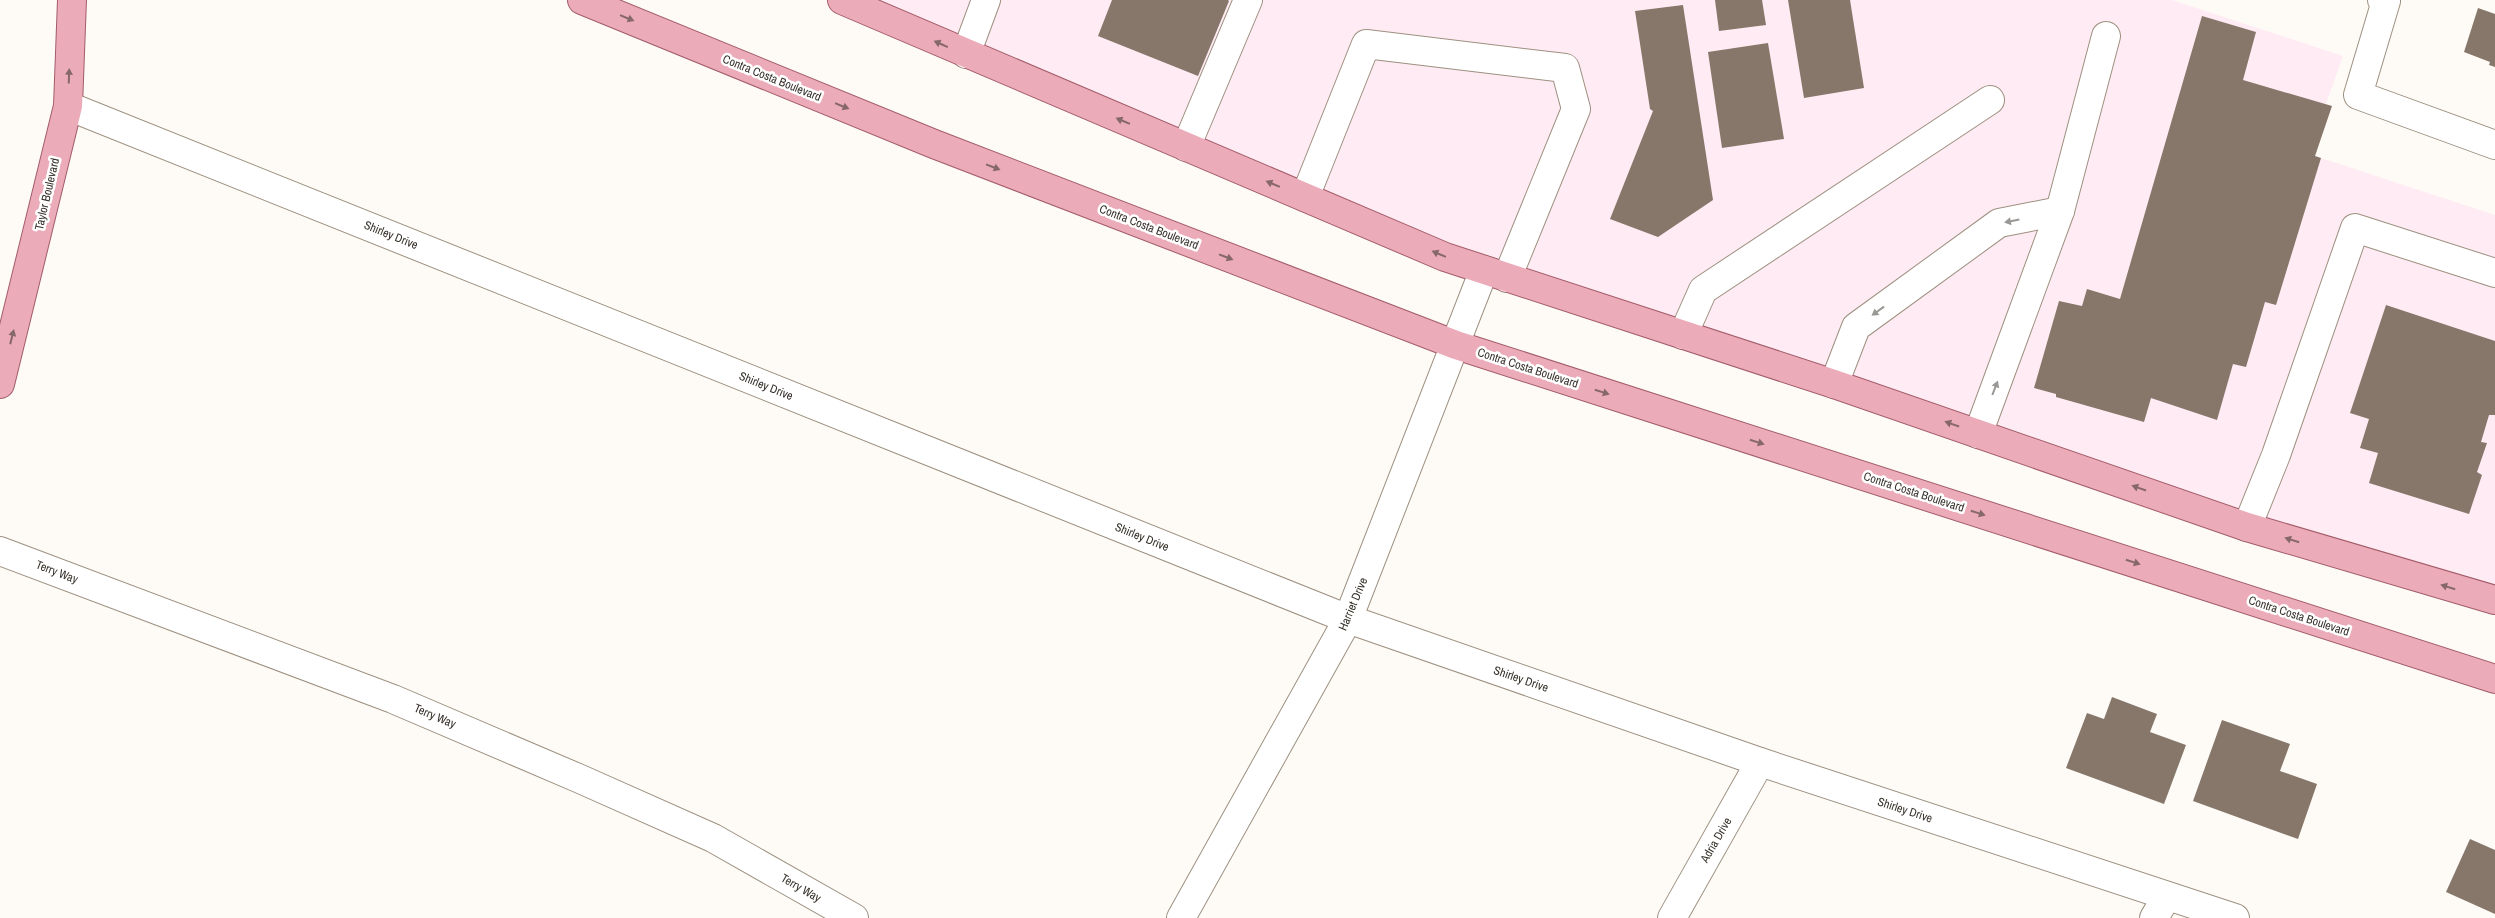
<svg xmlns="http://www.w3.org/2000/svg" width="2495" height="918" font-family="'Archivo Narrow',sans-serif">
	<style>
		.commercial { fill: #ffebf3 }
		.building { fill: #86776a }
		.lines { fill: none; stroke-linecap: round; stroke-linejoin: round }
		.minor-casing { stroke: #9d9080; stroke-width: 30 }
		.major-casing { stroke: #a35c69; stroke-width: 30 }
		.minor { stroke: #fff; stroke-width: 28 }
		.major { stroke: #ebabb9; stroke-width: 28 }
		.oneway { fill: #87686a }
		.oneway2 { fill: #9a9894 }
		.labels { text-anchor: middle; stroke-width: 5; stroke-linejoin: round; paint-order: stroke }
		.street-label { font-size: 12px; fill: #36312a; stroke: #fff }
	</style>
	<rect width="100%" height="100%" fill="#fefbf7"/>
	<path class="commercial" d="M 842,0 L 2172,0 L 2343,56 L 2326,104 L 2332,106 L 2315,156 L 2495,215 L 2495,600 L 1507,278 Z"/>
	<g class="building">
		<path d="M 1112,0 L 1228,0 L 1229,1 L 1198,76 L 1098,36 Z"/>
		<path d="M 1715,0 L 1762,0 L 1766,25 L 1719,31 Z"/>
		<path d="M 1788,0 L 1850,0 L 1864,88 L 1804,98 Z"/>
		<path d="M 1683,5 L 1713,200 L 1658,237 L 1610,219 L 1653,111 L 1650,109 L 1635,11 Z"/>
		<path d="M 2478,8 L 2495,14 L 2495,67 L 2489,65 L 2490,62 L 2464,52 Z"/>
		<path d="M 2202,16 L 2256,32 L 2243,80 L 2332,106 L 2315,156 L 2321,158 L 2276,305 L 2265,302 L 2246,367 L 2233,364 L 2217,420 L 2151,398 L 2144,422 L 2056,397 L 2056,394 L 2034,388 L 2059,301 L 2082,306 L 2087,289 L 2120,299 Z"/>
		<path d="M 1768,43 L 1784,139 L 1722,148 L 1708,52 Z"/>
		<path d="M 2386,305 L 2495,341 L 2495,415 L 2489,415 L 2481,442 L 2487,443 L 2477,472 L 2482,475 L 2469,514 L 2369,483 L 2378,453 L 2360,448 L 2369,419 L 2350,413 Z"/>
		<path d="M 2112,697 L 2157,714 L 2150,732 L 2186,745 L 2164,804 L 2066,768 L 2087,713 L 2104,719 Z"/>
		<path d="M 2222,720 L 2290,744 L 2280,771 L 2317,784 L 2298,839 L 2193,801 Z"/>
		<path d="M 2470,839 L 2495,850 L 2495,914 L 2446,892 Z"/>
	</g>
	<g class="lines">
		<defs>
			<g id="minor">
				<path d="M 2382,0 L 2386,1 L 2358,95 L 2495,145"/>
				<path d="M 966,54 L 986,0"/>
				<path d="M 68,106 L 1348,619 L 1760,762 L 2235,918"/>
				<path d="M 1186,147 L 1248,0"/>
				<path d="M 1305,197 L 1366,44 L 1565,68 L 1576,109 L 1507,278"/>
				<path d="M 1683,335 L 1703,290 L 1990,100"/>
				<path d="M 1834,384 L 1856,327 L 1999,223 L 2060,211"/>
				<path d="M 1978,434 L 2060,211 L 2106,36"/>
				<path d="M 2247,527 L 2276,455 L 2355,228 L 2495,273"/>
				<path d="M 0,551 L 393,699 L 578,778 L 713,838 L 854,918"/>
				<path d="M 1181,918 L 1348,619 L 1484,270"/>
				<path d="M 1672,918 L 1760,762"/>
				<path d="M 2154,918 L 2167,896"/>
			</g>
			<g id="major">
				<path d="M 582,0 L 934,144 L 1456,345 L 2495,679"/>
				<path d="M 842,0 L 1445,257 L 1834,384 L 2247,527 L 2495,600"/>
				<path d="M 0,384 L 68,106 L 72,0"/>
			</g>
		</defs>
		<use href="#minor" class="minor-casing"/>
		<use href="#major" class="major-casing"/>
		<use href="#minor" class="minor"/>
		<use href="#major" class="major"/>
	</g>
	<defs><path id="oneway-solid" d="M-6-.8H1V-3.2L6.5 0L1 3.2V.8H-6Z" transform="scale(1.25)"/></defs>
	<g class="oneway">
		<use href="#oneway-solid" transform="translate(627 18) rotate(22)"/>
		<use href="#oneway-solid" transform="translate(941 44) rotate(-156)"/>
		<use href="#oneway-solid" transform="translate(69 76) rotate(-88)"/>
		<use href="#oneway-solid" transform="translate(842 106) rotate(22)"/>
		<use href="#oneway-solid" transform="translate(1123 121) rotate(-157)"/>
		<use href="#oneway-solid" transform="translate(993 167) rotate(21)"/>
		<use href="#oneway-solid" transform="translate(1273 184) rotate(-157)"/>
		<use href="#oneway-solid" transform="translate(1439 254) rotate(-157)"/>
		<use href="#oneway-solid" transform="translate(1226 257) rotate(21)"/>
		<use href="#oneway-solid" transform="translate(12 337) rotate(-76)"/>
		<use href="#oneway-solid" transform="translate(1602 392) rotate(18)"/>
		<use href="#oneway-solid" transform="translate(1952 424) rotate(-161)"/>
		<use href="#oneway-solid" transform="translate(1757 442) rotate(18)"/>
		<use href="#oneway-solid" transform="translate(2139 488) rotate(-161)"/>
		<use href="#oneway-solid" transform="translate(1978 513) rotate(18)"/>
		<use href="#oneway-solid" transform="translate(2292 540) rotate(-163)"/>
		<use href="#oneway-solid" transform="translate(2133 562) rotate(18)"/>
		<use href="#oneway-solid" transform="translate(2448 587) rotate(-163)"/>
	</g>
	<g class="oneway2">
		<use href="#oneway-solid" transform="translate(2012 221) rotate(169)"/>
		<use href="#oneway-solid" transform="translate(1878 311) rotate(144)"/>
		<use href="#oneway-solid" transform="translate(1995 388) rotate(-69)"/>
	</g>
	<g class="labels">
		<g class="street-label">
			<text transform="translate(772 78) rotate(22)" y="4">Contra Costa Boulevard</text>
			<text transform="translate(47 194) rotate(-77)" y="4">Taylor Boulevard</text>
			<text transform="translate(1149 227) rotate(21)" y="4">Contra Costa Boulevard</text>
			<text transform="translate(391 235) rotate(22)" y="4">Shirley Drive</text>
			<text transform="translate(1528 368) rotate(18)" y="4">Contra Costa Boulevard</text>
			<text transform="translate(766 386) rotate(22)" y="4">Shirley Drive</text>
			<text transform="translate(1914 492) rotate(18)" y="4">Contra Costa Boulevard</text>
			<text transform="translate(1142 537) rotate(22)" y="4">Shirley Drive</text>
			<text transform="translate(57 572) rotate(21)" y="4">Terry Way</text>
			<text transform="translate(1353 604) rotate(-67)" y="4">Harriet Drive</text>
			<text transform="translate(2299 616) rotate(18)" y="4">Contra Costa Boulevard</text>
			<text transform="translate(1521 679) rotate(19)" y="4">Shirley Drive</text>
			<text transform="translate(435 716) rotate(23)" y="4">Terry Way</text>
			<text transform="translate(1905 810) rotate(18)" y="4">Shirley Drive</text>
			<text transform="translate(1716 840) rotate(-60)" y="4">Adria Drive</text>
			<text transform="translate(801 888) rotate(30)" y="4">Terry Way</text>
		</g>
	</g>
</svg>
